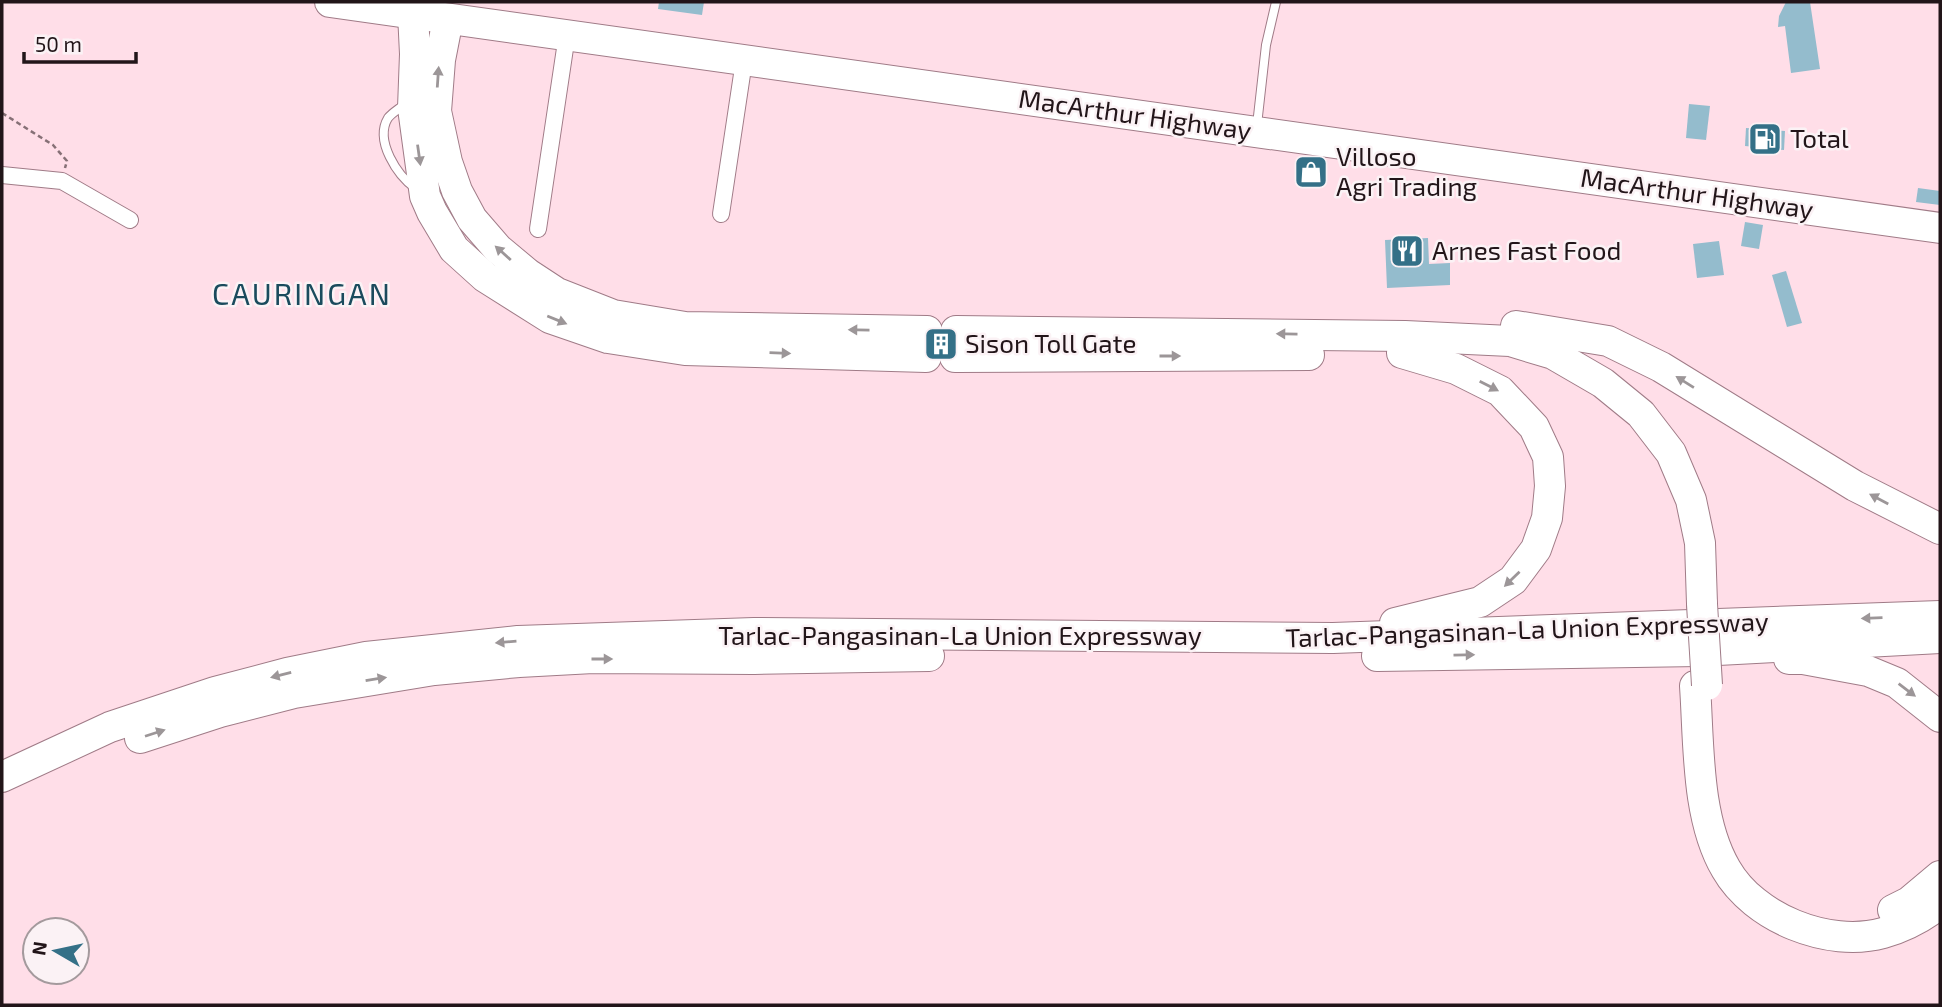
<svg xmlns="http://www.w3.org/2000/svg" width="1942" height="1007" font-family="'Exo 2',sans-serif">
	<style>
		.building { fill: #94bccd }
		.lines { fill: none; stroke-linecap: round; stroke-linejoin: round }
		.lane-casing { stroke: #a07b87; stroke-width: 10 }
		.street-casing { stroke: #a07b87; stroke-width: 18 }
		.highway-casing { stroke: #a07b87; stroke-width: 32 }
		.path { stroke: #867076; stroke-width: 2.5; stroke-dasharray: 5 3.5; stroke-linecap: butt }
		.lane { stroke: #fff; stroke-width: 8 }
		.street { stroke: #fff; stroke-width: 16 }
		.highway { stroke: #fff; stroke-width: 30 }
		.highway-bridge-casing { stroke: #a07b87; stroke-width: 32; stroke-linecap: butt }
		.highway-bridge { stroke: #fff; stroke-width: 30 }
		.oneway { fill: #9c9698 }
		.labels { text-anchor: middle; stroke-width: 5; stroke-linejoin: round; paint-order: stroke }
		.street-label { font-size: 26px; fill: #221519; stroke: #fbf2f5 }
		.poi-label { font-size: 26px; fill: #221519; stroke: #fbf2f5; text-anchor: start }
		.quarter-label { font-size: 30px; letter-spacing: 2px; fill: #1a4b5d; stroke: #fbf2f5 }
	</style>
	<rect width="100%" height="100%" fill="#ffdee8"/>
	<g class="building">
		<path d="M 659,2 L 704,2 L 702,15 L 658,9 Z"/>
		<path d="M 1786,2 L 1810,2 L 1820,69 L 1791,73 L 1785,26 L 1778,27 L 1779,16 Z"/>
		<path d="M 1689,104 L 1710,106 L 1706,140 L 1686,138 Z"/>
		<path d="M 1746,128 L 1785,131 L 1784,150 L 1745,146 Z"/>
		<path d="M 1918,188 L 1940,191 L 1940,205 L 1916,202 Z"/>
		<path d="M 1745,222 L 1763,225 L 1759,249 L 1741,246 Z"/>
		<path d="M 1428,238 L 1429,264 L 1450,263 L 1450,285 L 1387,288 L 1385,240 Z"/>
		<path d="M 1719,241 L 1724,275 L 1697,278 L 1693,244 Z"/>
		<path d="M 1786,271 L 1802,323 L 1787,327 L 1772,275 Z"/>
	</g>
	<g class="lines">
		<defs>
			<g id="lane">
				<path d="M 405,107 L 401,107 C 397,110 391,114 388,118 C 374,141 398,176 415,188"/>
				<path d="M 1257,125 L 1266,45 L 1276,2"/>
			</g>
			<g id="street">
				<path d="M 2,175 L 62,181 L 130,220"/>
				<path d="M 721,214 L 744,61"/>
				<path d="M 538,229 L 567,35"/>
			</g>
			<g id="highway">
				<path d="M 330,2 L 1940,228"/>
				<path d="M 413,13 L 415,54 L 413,108 L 425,196 L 432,212 L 454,249 L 485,277 L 550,318 L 608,338 L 685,350 L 926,357"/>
				<path d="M 448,19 L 440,60 L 436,111 L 447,162 L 457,191 L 472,219 L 498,249 L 528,274 L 557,293 L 613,315 L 685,327 L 927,331"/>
				<path d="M 1516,326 L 1608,341 L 1661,367 L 1855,486 L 1940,529"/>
				<path d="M 956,331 L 1405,336 L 1510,341 L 1553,354 L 1603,383 L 1641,414 L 1671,453 L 1691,500 L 1700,543 L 1702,604"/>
				<path d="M 955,357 L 1309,355"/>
				<path d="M 1395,623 L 1480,602 L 1513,580 L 1536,549 L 1547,518 L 1550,486 L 1548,457 L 1534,427 L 1500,391 L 1456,369 L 1402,353"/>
				<path d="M 1377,656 L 1699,651 L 1940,638"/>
				<path d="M 1789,659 L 1803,659 L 1868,671 L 1897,683 L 1940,717"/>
				<path d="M 1695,686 C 1699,743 1696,818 1726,869 C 1754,918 1828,948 1883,933 C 1902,928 1924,916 1940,904"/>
				<path d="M 140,738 L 220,712 L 294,693 L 434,670 L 519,662 L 593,658 L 754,659 L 929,656"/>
				<path d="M 2,777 L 110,727 L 215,692 L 287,673 L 366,657 L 518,641 L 754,633 L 1333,638 L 1940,616"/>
				<path d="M 1893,910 L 1909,902 L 1940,876"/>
			</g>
		</defs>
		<use href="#lane" class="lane-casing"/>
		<use href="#street" class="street-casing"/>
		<use href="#highway" class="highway-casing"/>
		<path class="path" d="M 2,113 L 53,145 L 67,161 L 65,168"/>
		<use href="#lane" class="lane"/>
		<use href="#street" class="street"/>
		<use href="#highway" class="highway"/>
		<defs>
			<path id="highway-bridge" d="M 1702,604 L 1707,685"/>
		</defs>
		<use href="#highway-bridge" class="highway-bridge-casing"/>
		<use href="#highway-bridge" class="highway-bridge"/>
	</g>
	<defs><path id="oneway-solid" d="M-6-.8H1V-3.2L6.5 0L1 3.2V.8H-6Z" transform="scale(1.75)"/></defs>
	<g class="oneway">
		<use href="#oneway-solid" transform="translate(438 77) rotate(-86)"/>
		<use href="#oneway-solid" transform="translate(419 155) rotate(82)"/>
		<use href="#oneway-solid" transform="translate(503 253) rotate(-138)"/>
		<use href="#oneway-solid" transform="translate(557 320) rotate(22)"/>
		<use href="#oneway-solid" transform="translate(859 330) rotate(-179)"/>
		<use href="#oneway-solid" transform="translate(1287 334) rotate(-179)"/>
		<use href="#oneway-solid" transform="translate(780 353) rotate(2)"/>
		<use href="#oneway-solid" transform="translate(1170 356)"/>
		<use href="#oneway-solid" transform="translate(1685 382) rotate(-148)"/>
		<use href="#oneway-solid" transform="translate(1489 386) rotate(27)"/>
		<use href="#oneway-solid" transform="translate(1879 499) rotate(-152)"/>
		<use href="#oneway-solid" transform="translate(1512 579) rotate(136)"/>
		<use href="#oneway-solid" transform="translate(1872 618) rotate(178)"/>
		<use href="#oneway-solid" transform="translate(506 642) rotate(175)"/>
		<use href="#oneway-solid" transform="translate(1464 655) rotate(-1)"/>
		<use href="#oneway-solid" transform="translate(602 659)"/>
		<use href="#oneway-solid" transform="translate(281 675) rotate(166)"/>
		<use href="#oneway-solid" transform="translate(376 679) rotate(-9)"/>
		<use href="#oneway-solid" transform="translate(1907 690) rotate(37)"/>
		<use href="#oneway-solid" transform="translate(155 733) rotate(-18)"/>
	</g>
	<defs>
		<symbol id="fuel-square" viewBox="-11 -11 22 22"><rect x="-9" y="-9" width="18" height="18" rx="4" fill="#347087" stroke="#fbf2f5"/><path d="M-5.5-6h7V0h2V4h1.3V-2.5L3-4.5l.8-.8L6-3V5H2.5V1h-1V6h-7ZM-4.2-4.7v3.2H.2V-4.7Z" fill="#fff"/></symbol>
		<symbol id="shop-square" viewBox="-11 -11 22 22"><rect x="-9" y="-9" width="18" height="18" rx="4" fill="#347087" stroke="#fbf2f5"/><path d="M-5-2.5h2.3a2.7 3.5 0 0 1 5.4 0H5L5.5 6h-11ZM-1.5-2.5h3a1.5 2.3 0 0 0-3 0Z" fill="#fff"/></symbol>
		<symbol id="restaurant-square" viewBox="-11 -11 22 22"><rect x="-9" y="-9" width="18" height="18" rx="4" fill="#347087" stroke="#fbf2f5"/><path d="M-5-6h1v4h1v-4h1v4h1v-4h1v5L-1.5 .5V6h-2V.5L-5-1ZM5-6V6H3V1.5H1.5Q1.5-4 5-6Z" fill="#fff"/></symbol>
		<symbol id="building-square" viewBox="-11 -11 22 22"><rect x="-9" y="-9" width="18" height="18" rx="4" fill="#347087" stroke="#fbf2f5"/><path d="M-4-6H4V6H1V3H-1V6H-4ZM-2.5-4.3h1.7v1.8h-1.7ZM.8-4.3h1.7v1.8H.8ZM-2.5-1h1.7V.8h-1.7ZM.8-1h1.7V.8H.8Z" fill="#fff"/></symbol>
	</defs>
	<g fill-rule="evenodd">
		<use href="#fuel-square" x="1746" y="120" width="38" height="38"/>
		<use href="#shop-square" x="1292" y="153" width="38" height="38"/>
		<use href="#restaurant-square" x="1388" y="232" width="38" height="38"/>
		<use href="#building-square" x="922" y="325" width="38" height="38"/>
	</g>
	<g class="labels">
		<g class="street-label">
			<text transform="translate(1135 115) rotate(8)" y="9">MacArthur Highway</text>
			<text transform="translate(1697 194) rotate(8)" y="9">MacArthur Highway</text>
			<text transform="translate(1527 630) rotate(-2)" y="9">Tarlac-Pangasinan-La Union Expressway</text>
			<text x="960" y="645">Tarlac-Pangasinan-La Union Expressway</text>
		</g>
		<g class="poi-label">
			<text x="1790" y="148">Total</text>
			<text x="1336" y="166">Villoso<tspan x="1336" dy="30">Agri Trading</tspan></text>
			<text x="1432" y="260">Arnes Fast Food</text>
			<text x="965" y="353">Sison Toll Gate</text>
		</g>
		<g class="quarter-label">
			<text x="302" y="305">CAURINGAN</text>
		</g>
	</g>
	<rect width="1942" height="1007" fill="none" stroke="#221519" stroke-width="7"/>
	<g transform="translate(56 951) rotate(279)"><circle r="33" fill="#fbf2f5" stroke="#a49a9d" stroke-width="2"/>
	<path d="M0-5L12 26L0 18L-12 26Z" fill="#347087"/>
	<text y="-10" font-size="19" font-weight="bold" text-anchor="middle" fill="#221519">N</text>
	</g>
	<path d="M24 52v10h112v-10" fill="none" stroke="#221519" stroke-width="3.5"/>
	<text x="35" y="52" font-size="21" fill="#221519" stroke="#fbf2f5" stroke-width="5" paint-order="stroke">50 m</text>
</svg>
